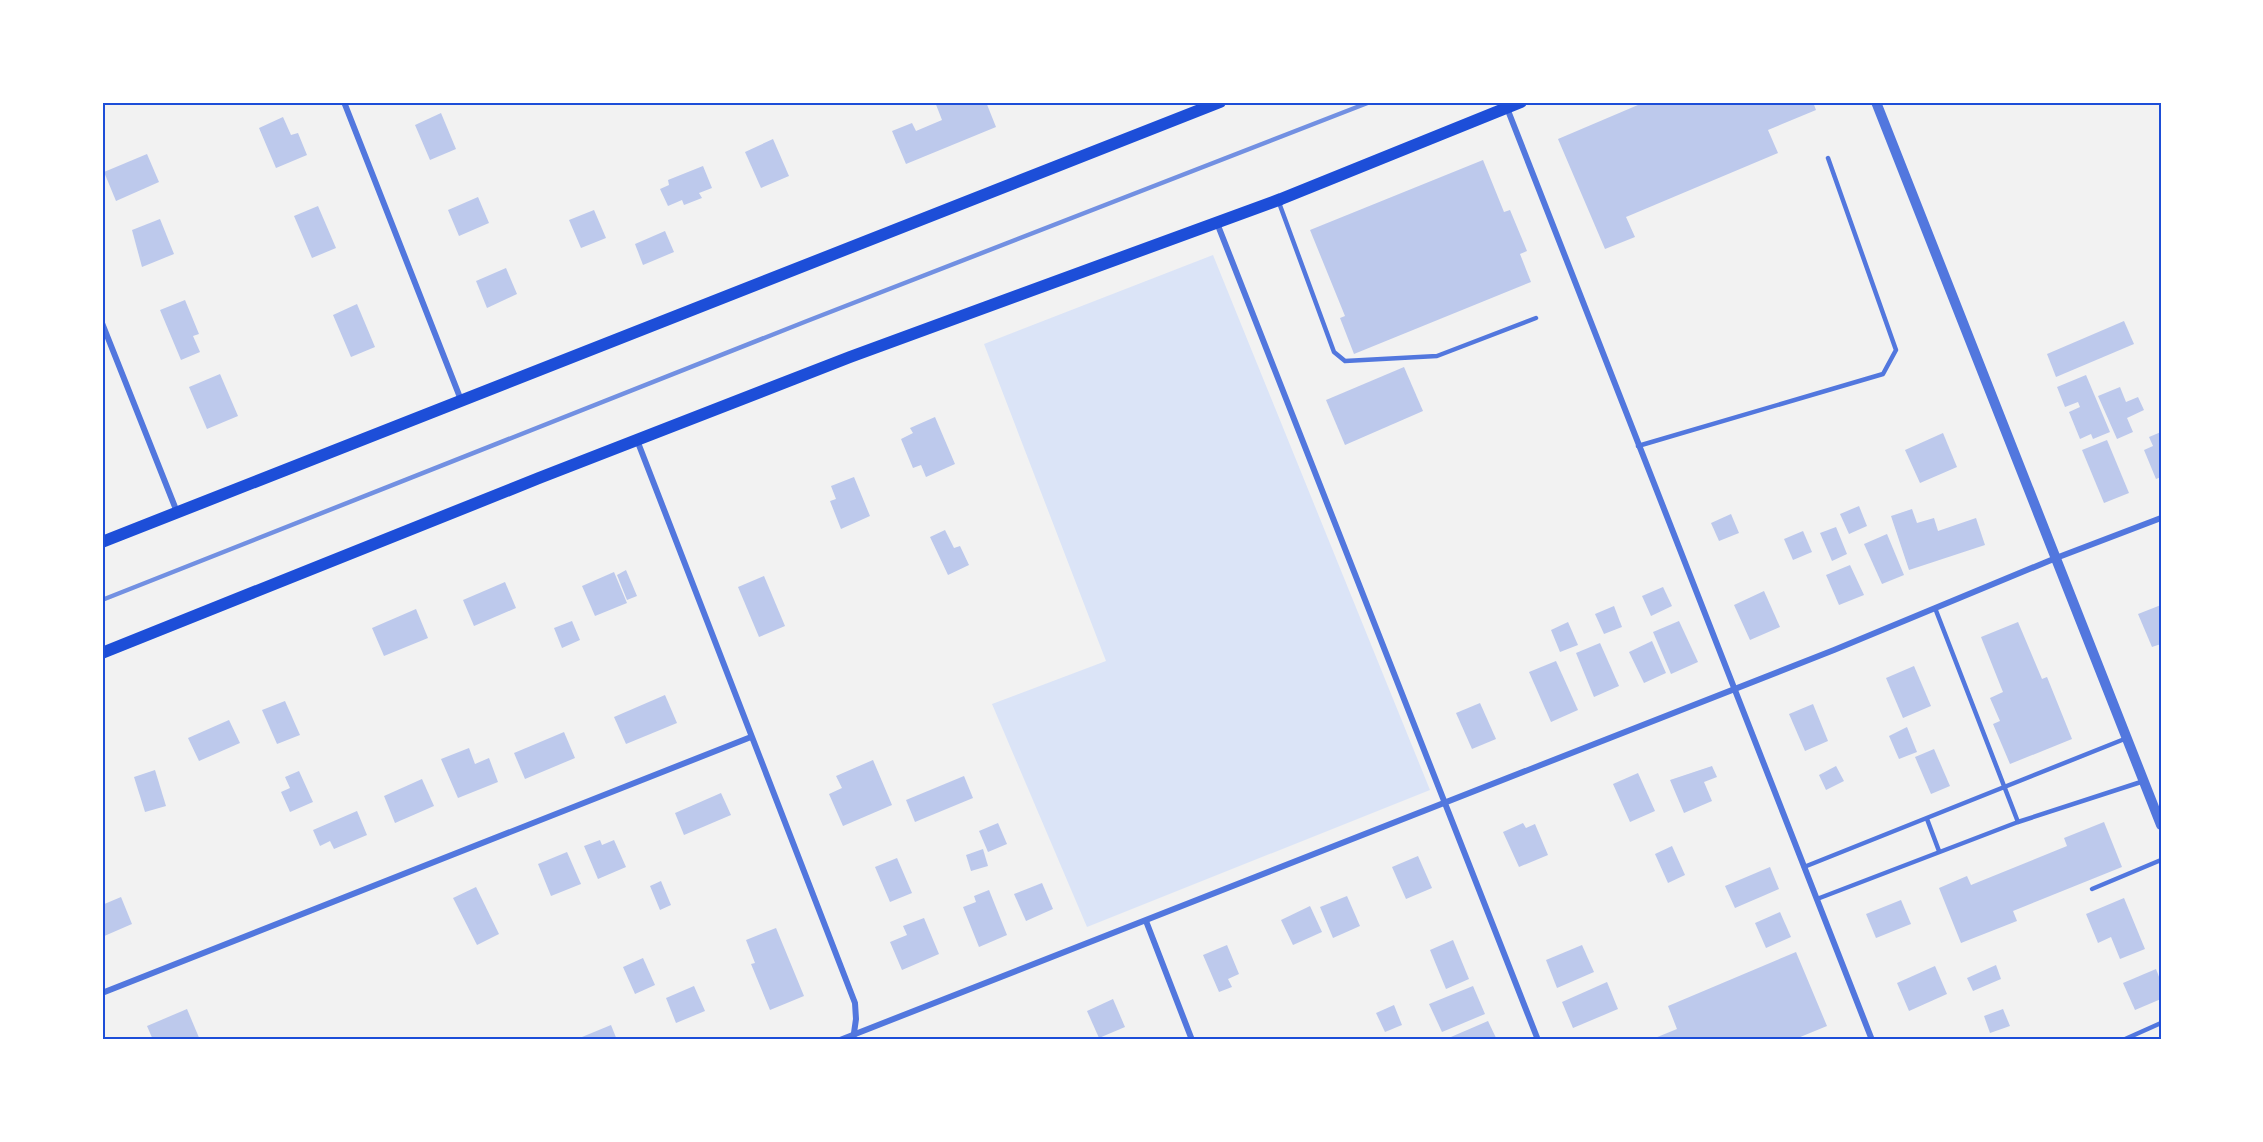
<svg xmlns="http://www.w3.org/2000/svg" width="2263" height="1142" font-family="'Asap Condensed',sans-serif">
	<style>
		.green { fill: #dbe4f7 }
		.building { fill: #bdc9ec }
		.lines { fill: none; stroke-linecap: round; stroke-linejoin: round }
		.service { stroke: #5277de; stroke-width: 4.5 }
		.minor { stroke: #5277de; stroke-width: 6 }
		.tertiary { stroke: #5277de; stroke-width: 10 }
		.secondary { stroke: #1d4ed8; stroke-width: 12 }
		.rail { stroke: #7290e2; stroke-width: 4.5 }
		.neatline { fill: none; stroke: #1d4ed8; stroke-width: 2 }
	</style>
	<rect width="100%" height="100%" fill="#f2f2f2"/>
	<path class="green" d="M 1213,255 L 1430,790 L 1087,927 L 992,704 L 1106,661 L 984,344 Z"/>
	<g class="building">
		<path d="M 935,102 L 986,102 L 996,127 L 906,164 L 892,131 L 912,123 L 916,131 L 942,120 Z"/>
		<path d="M 1645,102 L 1813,102 L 1816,110 L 1768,130 L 1778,153 L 1626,217 L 1635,237 L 1605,249 L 1558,139 Z"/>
		<path d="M 441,113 L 456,149 L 430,160 L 415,125 Z"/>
		<path d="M 283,117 L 291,135 L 298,133 L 307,155 L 276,168 L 259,128 Z"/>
		<path d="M 773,139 L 789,176 L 761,188 L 745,152 Z"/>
		<path d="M 147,154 L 159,182 L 116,201 L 104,172 Z"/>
		<path d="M 1483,160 L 1504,212 L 1510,210 L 1527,251 L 1520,254 L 1531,282 L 1354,354 L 1340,318 L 1345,316 L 1310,230 Z"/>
		<path d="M 703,166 L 712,188 L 699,193 L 702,198 L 684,205 L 682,200 L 668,206 L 660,189 L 669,185 L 668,180 Z"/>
		<path d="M 478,197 L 489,223 L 459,236 L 448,210 Z"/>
		<path d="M 318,206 L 336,248 L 312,258 L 294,216 Z"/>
		<path d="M 594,210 L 606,238 L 581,248 L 569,220 Z"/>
		<path d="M 160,219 L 174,254 L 142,267 L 132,230 Z"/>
		<path d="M 665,231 L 674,252 L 643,265 L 635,244 Z"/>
		<path d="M 506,268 L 517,294 L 487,308 L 476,281 Z"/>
		<path d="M 185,300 L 199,334 L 193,336 L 200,352 L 181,360 L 160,310 Z"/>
		<path d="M 357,304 L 375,347 L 351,357 L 333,315 Z"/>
		<path d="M 2124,321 L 2134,344 L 2056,377 L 2047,354 Z"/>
		<path d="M 1404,367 L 1423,411 L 1345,445 L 1326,400 Z"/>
		<path d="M 220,374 L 238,416 L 207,429 L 189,387 Z"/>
		<path d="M 2086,375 L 2110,432 L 2093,439 L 2091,434 L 2080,439 L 2069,412 L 2080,407 L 2078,402 L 2065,407 L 2057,387 Z"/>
		<path d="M 2120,387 L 2126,402 L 2138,397 L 2144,410 L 2127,418 L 2133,432 L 2117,439 L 2098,396 Z"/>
		<path d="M 935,417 L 955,464 L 926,477 L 921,465 L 913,468 L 901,439 L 913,433 L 910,428 Z"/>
		<path d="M 2161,432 L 2161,477 L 2156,479 L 2144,450 L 2153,446 L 2149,437 Z"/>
		<path d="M 1943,433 L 1957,467 L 1920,483 L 1905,450 Z"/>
		<path d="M 2107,440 L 2129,493 L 2104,503 L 2082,450 Z"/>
		<path d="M 854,477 L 870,516 L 841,529 L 830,501 L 836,499 L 831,486 Z"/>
		<path d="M 1859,506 L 1867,526 L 1849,534 L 1840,514 Z"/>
		<path d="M 1912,509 L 1917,523 L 1934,518 L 1938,531 L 1976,518 L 1985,545 L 1909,570 L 1891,516 Z"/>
		<path d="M 1731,514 L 1739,533 L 1719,541 L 1711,523 Z"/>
		<path d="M 1836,527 L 1847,554 L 1832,561 L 1820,533 Z"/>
		<path d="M 945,530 L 954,548 L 960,546 L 969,565 L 948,575 L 930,537 Z"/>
		<path d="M 1803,531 L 1812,552 L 1793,560 L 1784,539 Z"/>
		<path d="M 1887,534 L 1904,575 L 1882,584 L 1864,544 Z"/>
		<path d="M 1850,565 L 1864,595 L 1839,605 L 1826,575 Z"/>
		<path d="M 626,570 L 637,596 L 627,600 L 617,575 Z"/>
		<path d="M 614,572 L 627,603 L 595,616 L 582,586 Z"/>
		<path d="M 764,576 L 785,626 L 759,637 L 738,587 Z"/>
		<path d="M 505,582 L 516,608 L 474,626 L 463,600 Z"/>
		<path d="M 1663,587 L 1672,606 L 1651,616 L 1642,596 Z"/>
		<path d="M 1764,591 L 1780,627 L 1750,640 L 1734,605 Z"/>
		<path d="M 2161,605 L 2161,644 L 2152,647 L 2138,614 Z"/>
		<path d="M 1614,606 L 1622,627 L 1604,634 L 1595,614 Z"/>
		<path d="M 416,609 L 428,638 L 384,656 L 372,628 Z"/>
		<path d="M 572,621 L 580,640 L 562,648 L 554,628 Z"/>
		<path d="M 1679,621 L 1698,662 L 1671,674 L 1653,632 Z"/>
		<path d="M 1568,622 L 1578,645 L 1560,652 L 1551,630 Z"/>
		<path d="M 2018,622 L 2042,679 L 2047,677 L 2072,739 L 2010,764 L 1993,724 L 2000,721 L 1990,698 L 2003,692 L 1981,637 Z"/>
		<path d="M 1652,641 L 1666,673 L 1644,683 L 1629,652 Z"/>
		<path d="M 1600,643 L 1619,686 L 1594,697 L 1576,653 Z"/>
		<path d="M 1556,661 L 1578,710 L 1551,722 L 1529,672 Z"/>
		<path d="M 1914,666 L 1931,706 L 1903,718 L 1886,678 Z"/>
		<path d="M 665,695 L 677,723 L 626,744 L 614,717 Z"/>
		<path d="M 285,701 L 300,735 L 277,744 L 262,710 Z"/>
		<path d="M 1480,703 L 1496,739 L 1472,749 L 1456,713 Z"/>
		<path d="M 1813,704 L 1828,741 L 1805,751 L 1789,714 Z"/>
		<path d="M 229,720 L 240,743 L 199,761 L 188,738 Z"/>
		<path d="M 1907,727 L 1917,752 L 1899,759 L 1889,736 Z"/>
		<path d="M 564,732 L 575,758 L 525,779 L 514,753 Z"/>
		<path d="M 469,748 L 475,764 L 489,758 L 498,782 L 458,798 L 441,759 Z"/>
		<path d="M 1934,749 L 1950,786 L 1931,794 L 1915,757 Z"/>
		<path d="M 873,760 L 892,805 L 843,826 L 829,794 L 842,788 L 836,776 Z"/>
		<path d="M 1712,766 L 1717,777 L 1704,782 L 1712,801 L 1684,813 L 1670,780 Z"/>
		<path d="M 1836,766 L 1844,781 L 1826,790 L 1819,775 Z"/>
		<path d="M 155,770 L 166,806 L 145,812 L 134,777 Z"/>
		<path d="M 299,771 L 313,802 L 290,812 L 281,792 L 290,788 L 285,777 Z"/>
		<path d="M 1638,773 L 1655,811 L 1630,822 L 1613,784 Z"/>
		<path d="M 964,776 L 973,798 L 915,822 L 906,800 Z"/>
		<path d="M 422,779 L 434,806 L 395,823 L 384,796 Z"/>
		<path d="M 721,793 L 731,815 L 684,835 L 675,813 Z"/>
		<path d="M 357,811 L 367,835 L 334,849 L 330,841 L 320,846 L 313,830 Z"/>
		<path d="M 2104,822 L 2122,867 L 2013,911 L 2017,921 L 1961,943 L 1939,888 L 1967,876 L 1971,885 L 2067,846 L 2064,838 Z"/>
		<path d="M 998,823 L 1007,844 L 988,852 L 979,831 Z"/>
		<path d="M 1523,823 L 1526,828 L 1535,824 L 1548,855 L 1519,867 L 1503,832 Z"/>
		<path d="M 600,840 L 602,845 L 614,840 L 626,867 L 598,879 L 584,846 Z"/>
		<path d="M 1672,846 L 1685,875 L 1668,883 L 1655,854 Z"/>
		<path d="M 983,849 L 988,866 L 971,871 L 966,855 Z"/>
		<path d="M 567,852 L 581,884 L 551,896 L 538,864 Z"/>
		<path d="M 1418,856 L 1432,888 L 1406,899 L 1392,867 Z"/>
		<path d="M 897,858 L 912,893 L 890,902 L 875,867 Z"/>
		<path d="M 1770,867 L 1779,889 L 1735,908 L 1725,886 Z"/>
		<path d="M 661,881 L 671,905 L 660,910 L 650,886 Z"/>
		<path d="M 1042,883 L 1053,909 L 1026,921 L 1014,894 Z"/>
		<path d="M 476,887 L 499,934 L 477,945 L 453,898 Z"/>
		<path d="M 989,890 L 1007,935 L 979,947 L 963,907 L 976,902 L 974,896 Z"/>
		<path d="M 1347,896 L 1360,926 L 1333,938 L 1320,907 Z"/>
		<path d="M 121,897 L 132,924 L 102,937 L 102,905 Z"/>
		<path d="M 2124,898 L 2145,949 L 2120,959 L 2111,937 L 2098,943 L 2086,914 Z"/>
		<path d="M 1901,900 L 1911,924 L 1876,938 L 1866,914 Z"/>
		<path d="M 1310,906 L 1322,932 L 1293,945 L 1281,920 Z"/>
		<path d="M 1780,912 L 1791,937 L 1766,948 L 1755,923 Z"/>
		<path d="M 924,918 L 939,954 L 902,970 L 890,942 L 907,935 L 903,926 Z"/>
		<path d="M 776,928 L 804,996 L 770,1010 L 751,964 L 755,963 L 746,940 Z"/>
		<path d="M 1453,940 L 1469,979 L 1446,989 L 1430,950 Z"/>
		<path d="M 1227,945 L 1239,974 L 1228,979 L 1232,987 L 1219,992 L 1203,955 Z"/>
		<path d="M 1582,945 L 1594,972 L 1557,988 L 1546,960 Z"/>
		<path d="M 1796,952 L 1827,1026 L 1793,1040 L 1650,1040 L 1677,1029 L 1668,1006 Z"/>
		<path d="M 643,958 L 655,985 L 635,994 L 623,967 Z"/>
		<path d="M 1996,965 L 2001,979 L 1973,991 L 1967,978 Z"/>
		<path d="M 1935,966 L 1947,994 L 1909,1011 L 1897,983 Z"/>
		<path d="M 2156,969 L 2161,982 L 2161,999 L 2135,1010 L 2123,983 Z"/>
		<path d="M 1607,982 L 1618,1009 L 1573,1028 L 1562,1002 Z"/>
		<path d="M 694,986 L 705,1011 L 676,1023 L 666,998 Z"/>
		<path d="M 1473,986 L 1485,1014 L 1442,1032 L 1429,1004 Z"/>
		<path d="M 1113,999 L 1125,1027 L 1099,1038 L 1087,1011 Z"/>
		<path d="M 1394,1005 L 1402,1025 L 1385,1032 L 1376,1013 Z"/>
		<path d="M 187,1009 L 200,1040 L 153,1040 L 147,1026 Z"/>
		<path d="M 2003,1009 L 2010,1026 L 1990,1033 L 1984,1016 Z"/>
		<path d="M 1488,1021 L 1497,1040 L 1444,1040 Z"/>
		<path d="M 611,1025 L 617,1040 L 583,1040 L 582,1037 Z"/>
	</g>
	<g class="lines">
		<g class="service">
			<path d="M 1278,200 L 1334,352 L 1345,361 L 1437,356 L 1536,318"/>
			<path d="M 1638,446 L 1883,374 L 1896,350 L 1828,158"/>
			<path d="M 1935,608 L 2018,822"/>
			<path d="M 1927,819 L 1939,851"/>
			<path d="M 1804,867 L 2127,738"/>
			<path d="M 2092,889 L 2161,860"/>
			<path d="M 1817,899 L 2018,822 L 2144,781"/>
			<path d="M 2123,1040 L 2161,1023"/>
		</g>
		<g class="minor">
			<path d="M 344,102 L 461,400"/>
			<path d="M 1507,108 L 1872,1040"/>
			<path d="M 1217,223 L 1538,1040"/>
			<path d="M 102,323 L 177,512"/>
			<path d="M 637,440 L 855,1003 L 856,1019 L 853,1040"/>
			<path d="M 1146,921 L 1192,1040"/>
			<path d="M 102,993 L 751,737"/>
			<path d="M 840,1040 L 1834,650 L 2056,558 L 2161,518"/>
		</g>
		<path class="tertiary" d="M 1876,102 L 2161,825"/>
		<g class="secondary">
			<path d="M 102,542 L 1220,102"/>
			<path d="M 102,653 L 539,478 L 850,357 L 1281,199 L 1521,102"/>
		</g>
		<path class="rail" d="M 102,600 L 807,321 L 1370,102"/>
	</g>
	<rect width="2263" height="1142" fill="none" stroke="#ffffff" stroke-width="207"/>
	<rect x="104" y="104" width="2056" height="934" class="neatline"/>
</svg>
